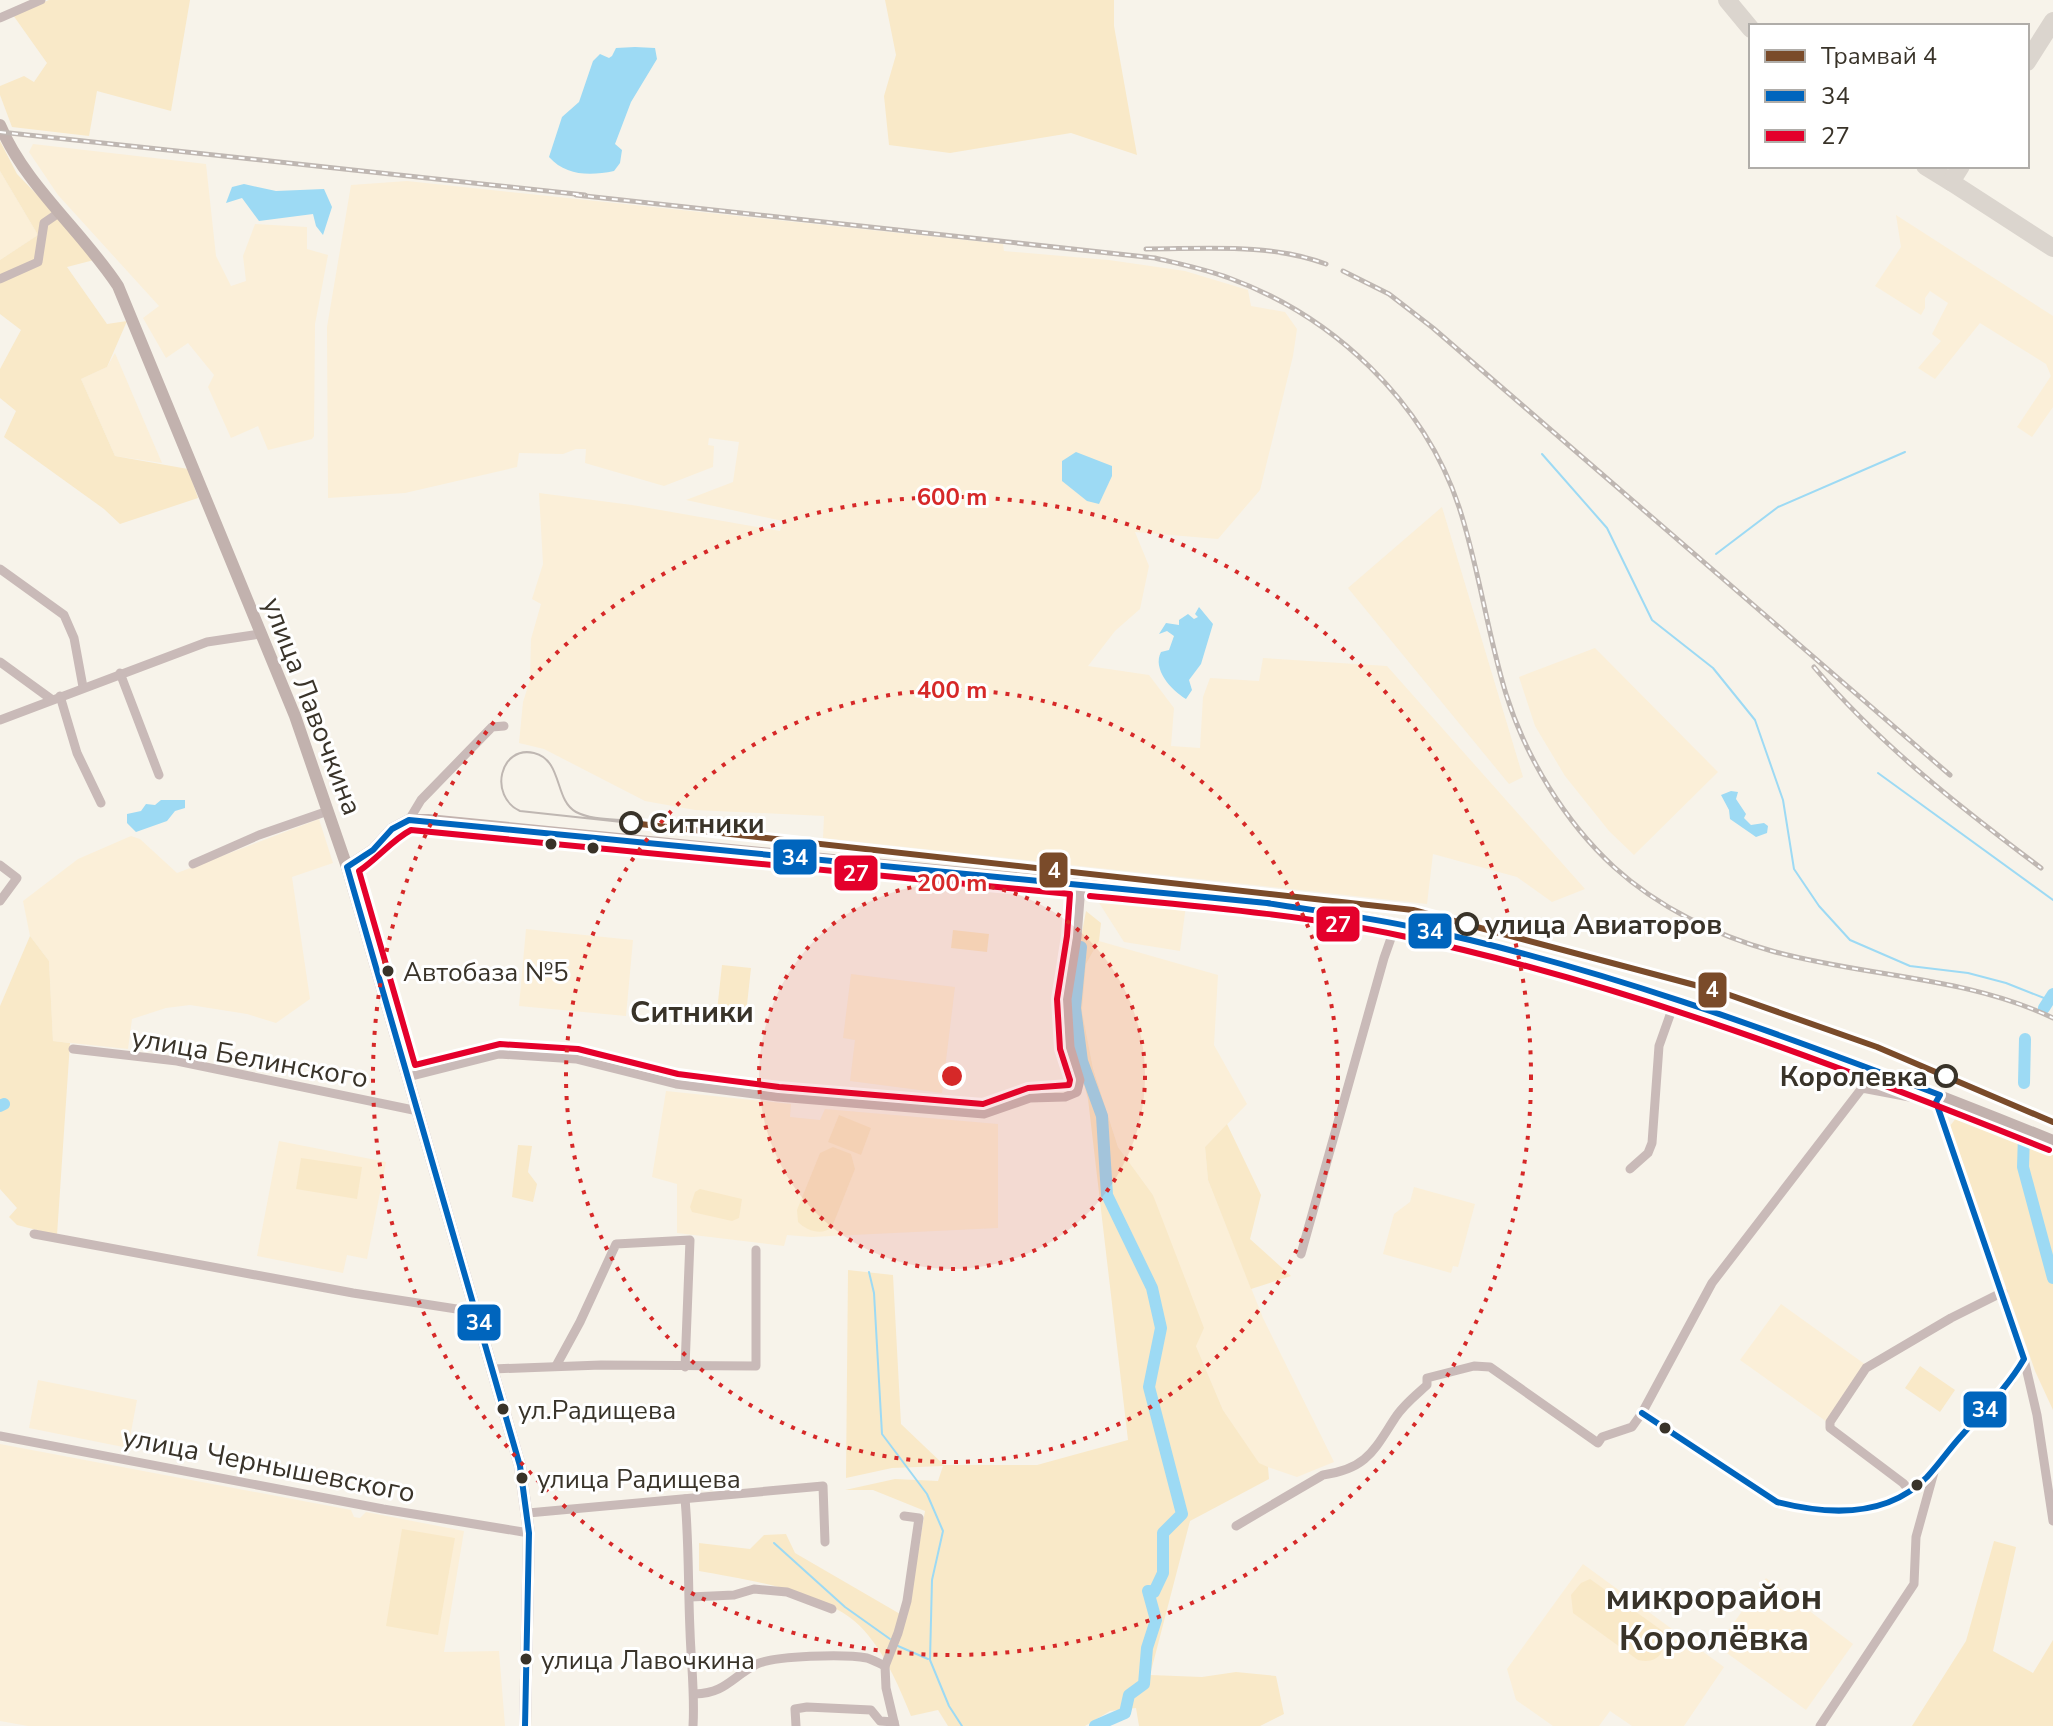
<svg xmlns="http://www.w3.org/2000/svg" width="2053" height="1726" font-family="'Nunito Sans',sans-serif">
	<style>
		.built { fill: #fbefd8 }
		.green { fill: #f9e9c8 }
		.water { fill: #9ddaf4 }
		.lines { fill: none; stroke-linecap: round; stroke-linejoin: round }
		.stream { stroke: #9ddaf4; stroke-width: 2 }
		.river { stroke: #9ddaf4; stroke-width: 12 }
		.taxiway { stroke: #dbd5ce; stroke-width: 18 }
		.minor { stroke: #c9bab8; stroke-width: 9 }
		.major { stroke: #c2b2ae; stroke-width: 12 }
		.tram { stroke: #bfb7b2; stroke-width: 2 }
		.rail-casing { stroke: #bfb7b2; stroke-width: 5 }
		.rail { stroke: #fff; stroke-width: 2; stroke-dasharray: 6; stroke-linecap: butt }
		.bus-1-casing { stroke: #fff; stroke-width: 12 }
		.bus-2-casing { stroke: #fff; stroke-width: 12 }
		.bus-1 { stroke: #0065bd; stroke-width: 6 }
		.bus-2 { stroke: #e4002b; stroke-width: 6 }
		.tram-1-casing { stroke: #fff; stroke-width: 12 }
		.tram-1 { stroke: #7a4b2a; stroke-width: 6 }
		.ring { fill: none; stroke: #d62828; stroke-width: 4; stroke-dasharray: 4 8 }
		.stop-dot { fill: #fff; stroke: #393329; stroke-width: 4 }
		.bus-dot { fill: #393329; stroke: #fff; stroke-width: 3 }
		.labels { text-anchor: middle; stroke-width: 6; stroke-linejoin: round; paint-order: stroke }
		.bus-label { font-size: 26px; fill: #393329; stroke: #fff; text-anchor: start }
		.street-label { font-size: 28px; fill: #393329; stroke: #fff }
		.stop-label { font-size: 28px; font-weight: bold; fill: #393329; stroke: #fff; text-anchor: start }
		.neighbourhood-label { font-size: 30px; font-weight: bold; fill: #393329; stroke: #fff }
		.district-label { font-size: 36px; font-weight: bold; fill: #393329; stroke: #fff }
		.centre { fill: #d62828; stroke: #fff; stroke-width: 4 }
		.ring-label { font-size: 24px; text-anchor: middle; font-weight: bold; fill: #d62828; stroke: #fff; stroke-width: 6; stroke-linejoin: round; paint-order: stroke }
		.line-badge { stroke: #fff; stroke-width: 3 }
		.badge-label { font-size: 22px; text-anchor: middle; font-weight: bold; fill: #fff }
	</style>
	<rect width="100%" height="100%" fill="#f7f3ea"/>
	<g class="built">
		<path d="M 33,144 L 206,164 L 216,256 L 231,286 L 246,281 L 243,256 L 255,224 L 307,227 L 307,249 L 328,255 L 315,324 L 314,436 L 312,439 L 268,450 L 258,426 L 231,438 L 208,387 L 214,375 L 188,343 L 166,358 L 143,318 L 159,306 L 58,195 L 29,152 Z"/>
		<path d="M 0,171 L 38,235 L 0,260 Z"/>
		<path d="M 407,181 L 1003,244 L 1004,251 L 1109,260 L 1185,271 L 1248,290 L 1251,306 L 1285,312 L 1297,329 L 1293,356 L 1260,490 L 1218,539 L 1135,532 L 1149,566 L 1140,609 L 1115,631 L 1088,666 L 1149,675 L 1174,708 L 1171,746 L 1200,748 L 1203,697 L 1210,678 L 1259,681 L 1263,658 L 1387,666 L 1585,889 L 1552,902 L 1517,877 L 1433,854 L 1427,904 L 823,838 L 824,816 L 695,810 L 645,801 L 544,749 L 519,743 L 523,702 L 530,680 L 531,639 L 541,604 L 532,599 L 543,564 L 539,493 L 632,505 L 780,531 L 783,521 L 686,500 L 733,482 L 739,442 L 709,438 L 708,445 L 714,446 L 713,467 L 664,486 L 585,463 L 586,449 L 576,449 L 563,454 L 519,453 L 517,467 L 405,493 L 328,498 L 327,327 L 351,185 Z"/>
		<path d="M 1896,215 L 2053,316 L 2053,407 L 2032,437 L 2017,427 L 2051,376 L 2046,364 L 1980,323 L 1935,379 L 1918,368 L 1941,341 L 1932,334 L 1948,303 L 1930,291 L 1925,298 L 1925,308 L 1921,315 L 1875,286 L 1901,247 Z"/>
		<path d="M 115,353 L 144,421 L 162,463 L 115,456 L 81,379 L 107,367 Z"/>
		<path d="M 1442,507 L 1523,777 L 1509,784 L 1348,588 Z"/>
		<path d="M 1595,648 L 1718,772 L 1634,855 L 1609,831 L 1565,776 L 1535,726 L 1519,677 Z"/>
		<path d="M 319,819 L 333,863 L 292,877 L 310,999 L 276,1023 L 247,1014 L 190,1005 L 166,1008 L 132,1019 L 128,1049 L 53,1041 L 49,961 L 30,936 L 23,901 L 78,859 L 131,836 L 140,839 L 177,873 Z"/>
		<path d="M 1096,898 L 1186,905 L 1180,951 L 1124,942 Z"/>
		<path d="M 526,929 L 633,940 L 626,1016 L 519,1006 Z"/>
		<path d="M 1099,941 L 1218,975 L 1214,1045 L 1247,1104 L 1205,1147 L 1208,1180 L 1263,1318 L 1334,1462 L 1297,1477 L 1259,1464 L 1223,1410 L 1196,1346 L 1153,1195 L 1118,1147 L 1093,1067 L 1082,1011 L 1086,964 Z"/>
		<path d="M 851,974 L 955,987 L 942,1093 L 850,1081 L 855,1040 L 843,1038 Z"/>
		<path d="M 666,1091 L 791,1104 L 790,1117 L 820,1120 L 825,1109 L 998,1124 L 998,1228 L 811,1237 L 787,1235 L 784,1246 L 677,1233 L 677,1184 L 652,1177 Z"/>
		<path d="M 279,1141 L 386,1162 L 367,1259 L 347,1255 L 343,1273 L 257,1256 Z"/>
		<path d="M 1414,1187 L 1475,1204 L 1458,1267 L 1453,1266 L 1451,1273 L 1383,1254 L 1394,1214 L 1410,1202 Z"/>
		<path d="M 1781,1304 L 1866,1365 L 1827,1422 L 1740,1360 Z"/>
		<path d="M 38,1380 L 137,1400 L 128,1448 L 29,1428 Z"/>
		<path d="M 0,1444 L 351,1510 L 354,1517 L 360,1518 L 366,1512 L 464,1531 L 444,1652 L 499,1651 L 505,1726 L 28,1726 L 0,1721 Z"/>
		<path d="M 1583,1564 L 1724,1667 L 1684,1726 L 1632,1726 L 1610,1711 L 1599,1726 L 1553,1726 L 1516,1700 L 1507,1669 Z"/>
		<path d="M 1766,1578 L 1853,1644 L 1806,1710 L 1717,1646 Z"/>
	</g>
	<g class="green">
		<path d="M 49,0 L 190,0 L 171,111 L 97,91 L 89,136 L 12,127 L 0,95 L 0,86 L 24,76 L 34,82 L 47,63 L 13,15 Z"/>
		<path d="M 885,0 L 1114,0 L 1114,26 L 1137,155 L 1071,133 L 950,153 L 889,145 L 884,96 L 896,55 Z"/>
		<path d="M 0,141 L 17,174 L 70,229 L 94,260 L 67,267 L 107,324 L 127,321 L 107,367 L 81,379 L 115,456 L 188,469 L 198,498 L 120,524 L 104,509 L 4,437 L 16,411 L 0,398 L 0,369 L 21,330 L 0,314 L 0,260 L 38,235 L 0,171 Z"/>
		<path d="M 1086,911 L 1101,923 L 1099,941 L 1086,964 L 1082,1011 L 1093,1068 L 1118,1147 L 1153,1195 L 1204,1328 L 1196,1346 L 1223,1410 L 1259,1463 L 1268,1467 L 1269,1479 L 1190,1521 L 1150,1675 L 1202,1677 L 1236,1672 L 1276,1676 L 1284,1714 L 1260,1726 L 1139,1726 L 1136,1708 L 1110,1711 L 1085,1726 L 948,1726 L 938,1710 L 911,1716 C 900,1689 887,1658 868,1635 C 836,1592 749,1580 699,1571 L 699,1543 L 750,1549 L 764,1535 L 786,1534 L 795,1553 L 907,1618 L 925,1511 L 873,1490 L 845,1490 L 895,1479 L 938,1481 L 943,1466 L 892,1468 L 846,1478 L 848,1270 L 893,1275 L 901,1424 L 944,1465 L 1037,1465 L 1128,1440 L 1088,1099 L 1072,1040 L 1070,996 Z"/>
		<path d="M 953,930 L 989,934 L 987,952 L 951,948 Z"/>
		<path d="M 30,936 L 49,961 L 53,1041 L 70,1043 L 57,1235 L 17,1225 L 9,1217 L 17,1208 L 0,1189 L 0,1006 Z"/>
		<path d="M 722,965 L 751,968 L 746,1014 L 717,1011 Z"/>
		<path d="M 1963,1109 L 2053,1147 L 2053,1410 L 2035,1371 L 1950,1126 Z"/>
		<path d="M 839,1115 L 871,1128 L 861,1155 L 828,1142 Z"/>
		<path d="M 1227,1124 L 1261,1195 L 1250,1239 L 1291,1276 L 1251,1289 L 1208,1180 L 1205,1147 Z"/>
		<path d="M 518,1145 L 532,1146 L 528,1172 L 537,1184 L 533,1202 L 512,1197 Z"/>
		<path d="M 833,1147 L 851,1154 L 855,1169 L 832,1227 C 822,1236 807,1231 798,1222 L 797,1210 L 820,1153 Z"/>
		<path d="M 301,1158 L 362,1167 L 357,1199 L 296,1189 Z"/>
		<path d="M 700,1189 L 742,1199 L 739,1218 L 732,1221 L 692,1212 L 690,1207 L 695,1192 Z"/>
		<path d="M 1920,1366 L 1955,1390 L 1940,1412 L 1905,1388 Z"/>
		<path d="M 402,1529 L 455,1538 L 438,1635 L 386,1626 Z"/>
		<path d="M 1994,1541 L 2016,1547 L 1993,1651 L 2033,1673 L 2053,1640 L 2053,1726 L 1912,1726 L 1966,1641 Z"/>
		<path d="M 1590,1579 L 1664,1632 C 1667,1651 1658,1665 1638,1660 L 1573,1613 L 1571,1595 L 1581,1583 Z"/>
	</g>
	<g class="water">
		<path d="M 635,47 L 655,48 L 657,59 L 631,102 L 615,144 L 622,150 L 620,163 L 614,171 C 590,176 566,176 549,157 L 562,117 L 579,102 L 593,61 L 600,54 L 609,58 L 612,56 L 616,48 Z"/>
		<path d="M 244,184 L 276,191 L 324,189 L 332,207 L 323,235 L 316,226 L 313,214 L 259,221 L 242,198 L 226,203 L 232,187 Z"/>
		<path d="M 1076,452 L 1112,466 L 1112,476 L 1099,504 L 1087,501 L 1062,481 L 1062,461 Z"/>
		<path d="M 1199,607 L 1213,624 L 1201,664 L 1189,680 L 1192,690 L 1186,699 C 1171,690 1152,669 1161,652 L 1169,650 L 1174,636 L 1167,631 L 1159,634 L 1166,623 L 1179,625 L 1179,620 L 1188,614 L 1194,619 L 1198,617 L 1195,614 Z"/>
		<path d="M 1731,791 L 1738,792 L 1736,799 L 1746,814 L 1744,818 L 1751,825 L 1764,823 L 1768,826 L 1767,833 L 1756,837 L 1730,819 L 1729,810 L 1721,795 Z"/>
		<path d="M 161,800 L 185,800 L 185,808 L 175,811 L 167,821 L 136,832 L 127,823 L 127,814 L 141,811 L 146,804 L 155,805 Z"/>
	</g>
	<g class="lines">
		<g class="stream">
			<path d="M 1542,454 L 1607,528 L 1652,620 L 1713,668 L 1755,720 L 1783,800 L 1794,869 L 1819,906 L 1850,940 L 1910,966 L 1968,973 L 2006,983 L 2049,1000"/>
			<path d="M 1716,554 L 1778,507 L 1905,452"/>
			<path d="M 1878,773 L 2053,900"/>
			<path d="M 869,1272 L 874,1293 L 882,1434 L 927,1494 L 943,1531 L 932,1580 L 930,1660 L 949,1706 L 962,1726"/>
			<path d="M 774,1543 L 845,1607 L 890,1639"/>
			<path d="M 898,1646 L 928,1659"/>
		</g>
		<g class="river">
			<path d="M 1081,947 L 1075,1008 L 1082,1061 L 1102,1116 L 1107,1195 L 1152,1288 L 1161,1328 L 1149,1387 L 1182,1514 L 1163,1533 L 1163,1573 L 1154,1592 L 1148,1591 L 1156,1620 L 1147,1648 L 1144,1684 L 1129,1695 L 1125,1713 L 1095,1726"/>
			<path d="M 2044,1008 L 2053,994"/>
			<path d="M 2024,1083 L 2025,1039"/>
			<path d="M 0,1106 L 4,1104"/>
			<path d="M 2024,1135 L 2023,1167 L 2053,1278"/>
		</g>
		<g class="taxiway">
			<path d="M 1727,0 L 1751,29"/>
			<path d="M 2027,62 L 2053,21"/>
			<path d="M 1925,166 L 1951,182"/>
			<path d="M 1961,166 L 1951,182 L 2053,248"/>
		</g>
		<g class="minor">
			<path d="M 0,18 L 41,0"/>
			<path d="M 0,279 L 38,262 L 44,223 L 60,212"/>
			<path d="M 0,569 L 64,615 L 74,638 L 83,687"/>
			<path d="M 0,662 L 51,699"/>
			<path d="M 120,673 L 159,775"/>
			<path d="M 60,696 L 77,753 L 101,803"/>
			<path d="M 0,720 L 207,642 L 260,634"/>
			<path d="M 409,820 L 421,800 L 492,727 L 504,726"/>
			<path d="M 193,864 L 259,835 L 328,811"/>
			<path d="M 0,865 L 17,878 L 0,901"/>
			<path d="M 73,1049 L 177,1061 L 418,1111"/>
			<path d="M 408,1077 L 499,1054 L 576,1059 L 676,1084 L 778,1097 L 984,1114 L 1030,1098 L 1065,1097 L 1077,1092 L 1080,1080 L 1070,1047 L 1067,999 L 1077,937 L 1081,886"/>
			<path d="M 1630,1169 L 1648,1153 L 1652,1143 L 1659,1046 L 1675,1001"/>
			<path d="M 34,1234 L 353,1293 L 476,1312"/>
			<path d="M 1301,1254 L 1384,958 L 1396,924"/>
			<path d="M 2024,1359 L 2037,1415 L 2053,1521"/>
			<path d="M 556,1366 L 580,1322 L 616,1244 L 690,1240 L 685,1367"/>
			<path d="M 493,1369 L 601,1365 L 756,1366 L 756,1250"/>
			<path d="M 1642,1413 L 1777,1502 C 1832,1519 1889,1515 1932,1473"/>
			<path d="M 0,1436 L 383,1509 L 529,1533"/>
			<path d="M 1910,1491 L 1903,1483 L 1830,1428 L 1830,1422 L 1866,1368 L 1951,1318 L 2003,1292"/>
			<path d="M 685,1499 C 689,1543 688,1587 690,1631 C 691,1663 695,1694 693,1726"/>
			<path d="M 528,1513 L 823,1486 L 825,1542"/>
			<path d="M 1236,1526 L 1323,1475 C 1367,1469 1374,1450 1395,1418 C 1403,1405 1416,1395 1427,1385 L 1427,1378 L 1474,1366 L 1490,1367 L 1598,1443 L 1602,1437 L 1632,1427 L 1642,1413 L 1712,1283 L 1862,1088 L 1936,1102"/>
			<path d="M 690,1597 L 734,1595 L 754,1589 L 787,1592 L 832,1609"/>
			<path d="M 695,1694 C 725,1693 731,1678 755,1665 C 774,1655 846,1654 867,1658 C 873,1660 879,1663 885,1666"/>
			<path d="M 796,1726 L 795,1709 L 807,1707 L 871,1710 L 880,1721 L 894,1722"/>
			<path d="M 895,1726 L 886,1688 L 885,1666 L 898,1633 L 907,1601 L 919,1518 L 904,1516"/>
			<path d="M 1820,1726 L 1914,1584 L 1916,1537 L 1934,1472 L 1942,1457 L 2011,1381 L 2024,1359 L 1936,1102 L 1938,1098"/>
		</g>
		<g class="major">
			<path d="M 0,125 C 25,185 82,231 118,286 L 295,716 L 347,867 L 520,1466 L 529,1533 L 525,1726"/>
			<path d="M 347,867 L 373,850 L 392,829 L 409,820 L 428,820 L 1267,903 C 1319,911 1372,918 1423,930 C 1639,981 1847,1058 2053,1141"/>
		</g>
		<path class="tram" d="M 631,823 L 520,811 C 488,796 500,745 534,753 C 563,760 554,800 576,812 C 591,820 614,819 631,821"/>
		<defs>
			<g id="rail">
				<path d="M 0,132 L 585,195"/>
				<path d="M 576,195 L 1155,258 C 1180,264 1205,269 1229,278 C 1333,316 1424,401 1459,507 C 1479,568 1487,632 1506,694 C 1526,758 1565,822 1614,867 C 1658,907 1715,935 1772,951 C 1865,977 1965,976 2053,1018"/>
				<path d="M 1146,249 C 1206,249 1269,243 1326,264"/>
				<path d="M 1343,271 L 1389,294 L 1433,328 L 1950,775"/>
				<path d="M 1814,667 C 1880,745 1960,807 2041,868"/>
			</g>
		</defs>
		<use href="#rail" class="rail-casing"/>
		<use href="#rail" class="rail"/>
		<defs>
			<path id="bus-1" d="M 525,1726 L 529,1533 L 520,1466 L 347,867 L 373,850 L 392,829 L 409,820 L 1267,903 C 1317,911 1368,917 1417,928 C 1597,966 1769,1030 1940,1095 L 1936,1102 L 2024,1359 C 2007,1388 1984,1410 1962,1435 C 1950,1448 1939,1464 1927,1477 C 1887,1518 1828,1515 1777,1502 L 1642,1413"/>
			<g id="bus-2">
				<path d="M 411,830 L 1070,894 L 1067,936 L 1057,999 L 1060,1049 L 1070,1080 L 1069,1085 L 1028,1088 L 983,1104 L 779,1087 L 678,1074 L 578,1049 L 500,1044 L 415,1065 L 359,871 C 378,858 392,840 411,830 Z"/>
				<path d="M 1090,896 C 1194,906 1299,914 1402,936 C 1624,983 1839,1066 2049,1150"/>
			</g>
		</defs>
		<use href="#bus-1" class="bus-1-casing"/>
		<use href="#bus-2" class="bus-2-casing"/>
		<use href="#bus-1" class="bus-1"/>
		<use href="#bus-2" class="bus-2"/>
		<defs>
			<path id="tram-1" d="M 631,823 L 1413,910 L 1721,992 L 1877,1047 L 2053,1122"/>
		</defs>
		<use href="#tram-1" class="tram-1-casing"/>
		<use href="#tram-1" class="tram-1"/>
	</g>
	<circle cx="952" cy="1076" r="193" fill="#d62828" fill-opacity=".12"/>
	<g class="ring">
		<circle cx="952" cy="1076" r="193"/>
		<circle cx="952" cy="1076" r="386"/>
		<circle cx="952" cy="1076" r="579"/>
	</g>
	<g class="stop-dot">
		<circle cx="631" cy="823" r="10"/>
		<circle cx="1467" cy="924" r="10"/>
		<circle cx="1946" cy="1076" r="10"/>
	</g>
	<g class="bus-dot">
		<circle cx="551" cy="844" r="7"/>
		<circle cx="593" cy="848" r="7"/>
		<circle cx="388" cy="971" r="7"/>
		<circle cx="503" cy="1409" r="7"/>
		<circle cx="1665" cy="1428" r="7"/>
		<circle cx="522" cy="1478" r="7"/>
		<circle cx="1917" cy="1485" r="7"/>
		<circle cx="526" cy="1659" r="7"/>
	</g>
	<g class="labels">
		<g class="bus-label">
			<text x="403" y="981">Автобаза №5</text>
			<text x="518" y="1419">ул.Радищева</text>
			<text x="537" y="1488">улица Радищева</text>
			<text x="541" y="1669">улица Лавочкина</text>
		</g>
		<g class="street-label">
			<text transform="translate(313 706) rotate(69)" y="10">улица Лавочкина</text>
			<text transform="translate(250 1057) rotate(10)" y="10">улица Белинского</text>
			<text transform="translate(269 1464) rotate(11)" y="10">улица Чернышевского</text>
		</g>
		<g class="stop-label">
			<text x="649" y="833">Ситники</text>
			<text x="1485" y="934">улица Авиаторов</text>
			<text x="1928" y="1086" text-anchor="end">Королевка</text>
		</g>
		<g class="neighbourhood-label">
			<text x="692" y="1022">Ситники</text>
		</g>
		<g class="district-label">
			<text x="1714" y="1609">микрорайон<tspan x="1714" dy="41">Королёвка</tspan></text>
		</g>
	</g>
	<circle cx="952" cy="1076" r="12" class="centre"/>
	<g class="ring-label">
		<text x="952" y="505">600 m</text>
		<text x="952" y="698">400 m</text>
		<text x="952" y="891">200 m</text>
	</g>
	<g class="line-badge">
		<rect x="772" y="838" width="46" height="38" rx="8" fill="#0065bd"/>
		<rect x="1038" y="851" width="31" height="38" rx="8" fill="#7a4b2a"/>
		<rect x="833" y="854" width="46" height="38" rx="8" fill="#e4002b"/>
		<rect x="1315" y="905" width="46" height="38" rx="8" fill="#e4002b"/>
		<rect x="1407" y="912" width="46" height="38" rx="8" fill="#0065bd"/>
		<rect x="1697" y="971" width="31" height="38" rx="8" fill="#7a4b2a"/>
		<rect x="456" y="1303" width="46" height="39" rx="8" fill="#0065bd"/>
		<rect x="1962" y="1390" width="46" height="39" rx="8" fill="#0065bd"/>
	</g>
	<g class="badge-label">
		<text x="795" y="865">34</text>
		<text x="1054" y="878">4</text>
		<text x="856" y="881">27</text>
		<text x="1338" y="932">27</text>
		<text x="1430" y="939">34</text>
		<text x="1712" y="997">4</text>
		<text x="479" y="1330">34</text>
		<text x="1985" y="1417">34</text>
	</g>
	<rect x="1749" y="24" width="280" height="144" fill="#ffffff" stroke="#b0ada9" stroke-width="2"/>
	<rect x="1765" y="50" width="40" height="12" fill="#7a4b2a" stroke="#b0ada9" stroke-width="2"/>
	<text x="1821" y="64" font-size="24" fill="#393329">Трамвай 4</text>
	<rect x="1765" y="90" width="40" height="12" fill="#0065bd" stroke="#b0ada9" stroke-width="2"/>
	<text x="1821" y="104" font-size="24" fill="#393329">34</text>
	<rect x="1765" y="130" width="40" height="12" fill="#e4002b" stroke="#b0ada9" stroke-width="2"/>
	<text x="1821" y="144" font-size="24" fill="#393329">27</text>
</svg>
